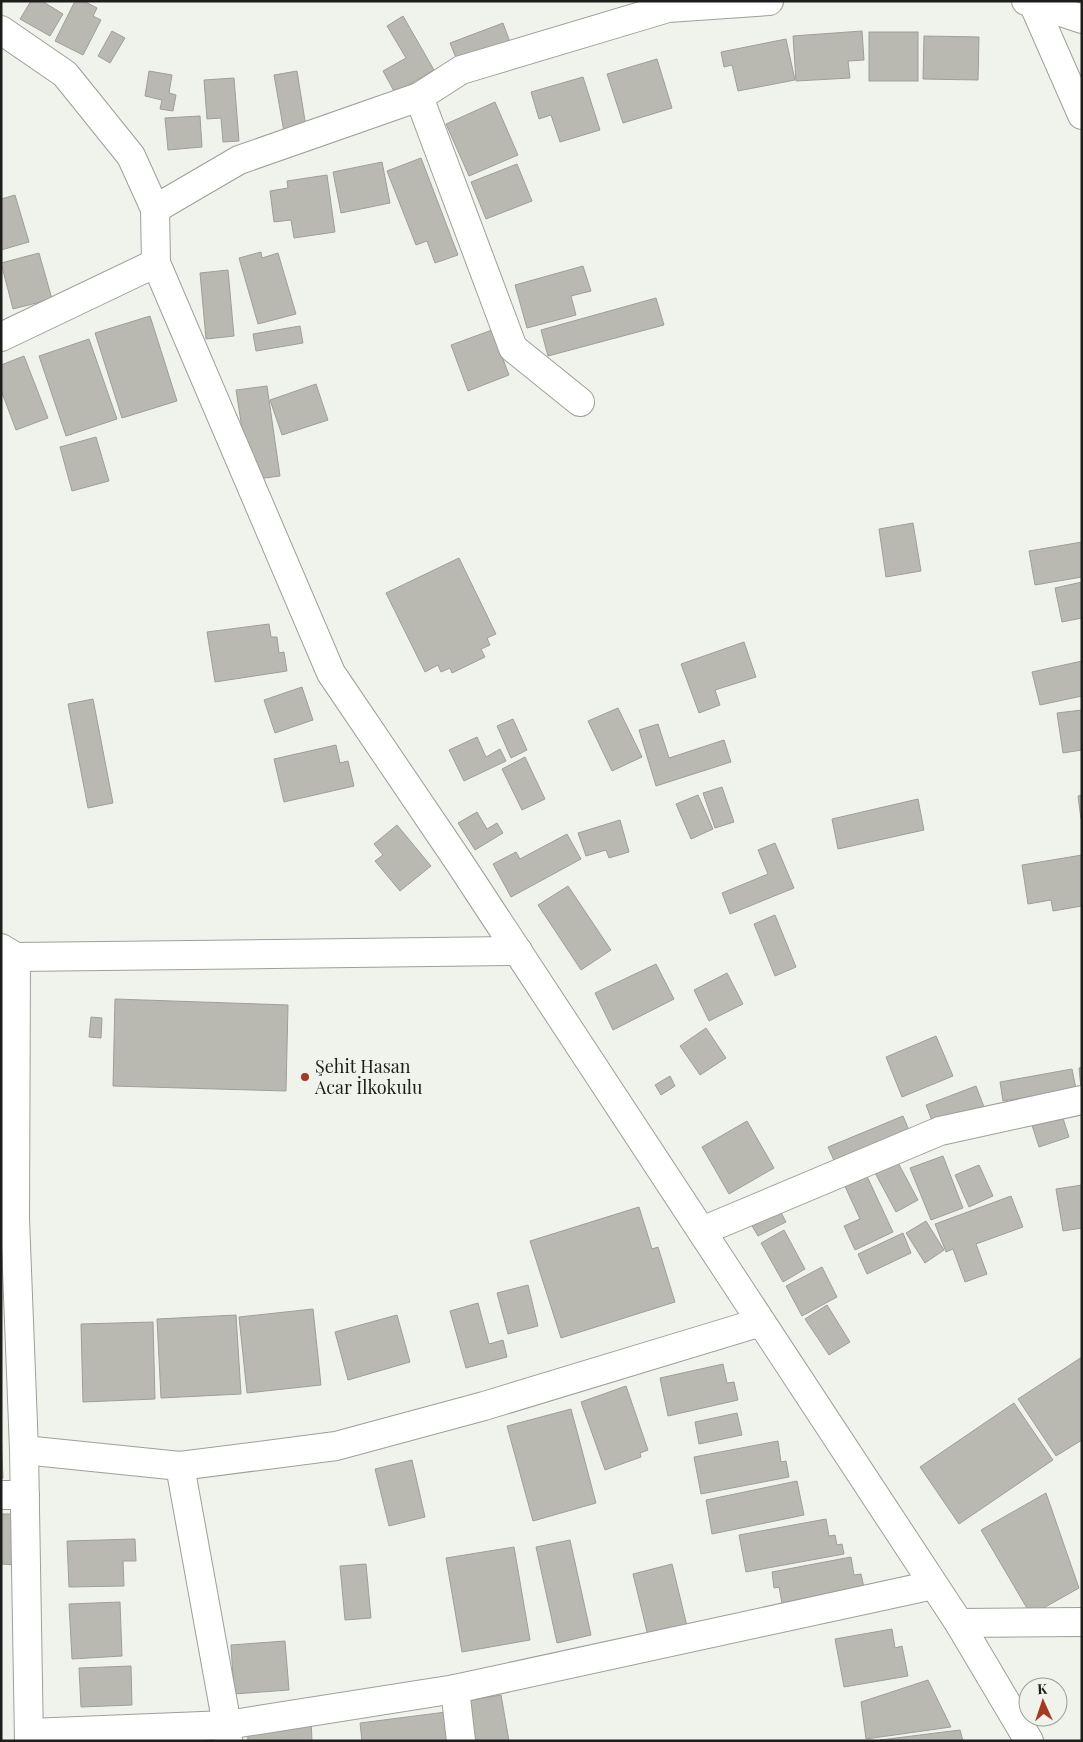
<svg xmlns="http://www.w3.org/2000/svg" width="1083" height="1742" font-family="'Playfair Display',serif">
	<style>
		.building { fill: #b9b9b1; stroke: #9f9f98 }
		.lines { fill: none; stroke-linecap: round; stroke-linejoin: round }
		.minor-casing { stroke: #9da099; stroke-width: 30 }
		.minor { stroke: #fff; stroke-width: 28 }
		.poi-dot { fill: #a33a23; stroke: #f0f3ec; stroke-width: 2 }
		.labels { text-anchor: middle; stroke-width: 4; stroke-linejoin: round; paint-order: stroke }
		.poi-label { font-size: 18px; fill: #1d1e1c; stroke: #f0f3ec; text-anchor: start }
	</style>
	<rect width="100%" height="100%" fill="#f0f3ec"/>
	<g class="building">
		<path d="M 31,1 L 42,1 L 63,14 L 50,36 L 20,19 Z"/>
		<path d="M 75,1 L 84,1 L 97,8 L 93,16 L 101,20 L 83,55 L 55,41 Z"/>
		<path d="M 403,16 L 434,70 L 395,93 L 383,71 L 406,58 L 387,26 Z"/>
		<path d="M 503,23 L 511,45 L 459,65 L 450,43 Z"/>
		<path d="M 112,31 L 125,38 L 110,63 L 98,56 Z"/>
		<path d="M 862,31 L 864,60 L 848,61 L 850,78 L 796,81 L 793,36 Z"/>
		<rect x="869" y="32" width="49" height="49"/>
		<path d="M 924,36 L 979,37 L 978,80 L 923,79 Z"/>
		<path d="M 786,39 L 795,80 L 738,91 L 732,65 L 724,67 L 721,52 Z"/>
		<path d="M 657,59 L 672,108 L 623,123 L 607,74 Z"/>
		<path d="M 149,71 L 172,75 L 169,93 L 176,95 L 173,111 L 160,109 L 162,100 L 145,96 Z"/>
		<path d="M 297,71 L 306,127 L 284,132 L 274,75 Z"/>
		<path d="M 583,77 L 600,130 L 560,142 L 551,115 L 539,119 L 531,92 Z"/>
		<path d="M 234,78 L 239,141 L 223,142 L 221,118 L 207,119 L 204,80 Z"/>
		<path d="M 495,102 L 518,155 L 469,176 L 446,124 Z"/>
		<path d="M 200,116 L 202,147 L 168,150 L 165,118 Z"/>
		<path d="M 421,158 L 458,255 L 435,263 L 427,241 L 416,245 L 387,171 Z"/>
		<path d="M 382,162 L 390,203 L 341,213 L 333,172 Z"/>
		<path d="M 517,164 L 532,201 L 486,219 L 471,182 Z"/>
		<path d="M 327,175 L 335,232 L 294,238 L 291,220 L 274,222 L 270,191 L 288,188 L 287,181 Z"/>
		<path d="M 15,195 L 29,242 L 1,250 L 1,199 Z"/>
		<path d="M 261,252 L 262,258 L 278,253 L 296,314 L 258,324 L 239,258 Z"/>
		<path d="M 39,253 L 52,299 L 13,309 L 1,263 Z"/>
		<path d="M 583,266 L 591,291 L 571,296 L 576,315 L 527,328 L 515,285 Z"/>
		<path d="M 228,270 L 234,336 L 206,339 L 200,273 Z"/>
		<path d="M 656,298 L 664,325 L 548,356 L 541,330 Z"/>
		<path d="M 150,316 L 177,401 L 122,418 L 95,333 Z"/>
		<path d="M 300,326 L 303,343 L 256,351 L 253,334 Z"/>
		<path d="M 492,330 L 509,375 L 468,391 L 451,345 Z"/>
		<path d="M 89,339 L 117,419 L 66,436 L 39,356 Z"/>
		<path d="M 24,356 L 48,418 L 16,430 L 1,390 L 1,365 Z"/>
		<path d="M 316,384 L 328,420 L 282,435 L 270,400 Z"/>
		<path d="M 267,386 L 280,476 L 250,480 L 236,390 Z"/>
		<path d="M 96,437 L 109,481 L 72,491 L 60,447 Z"/>
		<path d="M 913,523 L 921,571 L 886,577 L 879,529 Z"/>
		<path d="M 1082,542 L 1082,577 L 1035,585 L 1029,551 Z"/>
		<path d="M 459,558 L 496,634 L 487,638 L 490,645 L 481,649 L 485,657 L 452,673 L 450,668 L 441,672 L 438,665 L 425,672 L 386,593 Z"/>
		<path d="M 1082,582 L 1082,618 L 1062,622 L 1055,588 Z"/>
		<path d="M 269,624 L 271,637 L 277,637 L 279,653 L 284,652 L 287,671 L 215,682 L 207,632 Z"/>
		<path d="M 744,642 L 756,677 L 715,690 L 720,705 L 699,713 L 681,664 Z"/>
		<path d="M 1082,661 L 1082,696 L 1040,705 L 1032,672 Z"/>
		<path d="M 302,687 L 313,720 L 275,733 L 264,700 Z"/>
		<path d="M 93,699 L 113,803 L 88,808 L 68,704 Z"/>
		<path d="M 618,708 L 642,757 L 612,771 L 588,721 Z"/>
		<path d="M 1082,710 L 1082,750 L 1063,753 L 1057,713 Z"/>
		<path d="M 513,719 L 527,750 L 511,758 L 497,726 Z"/>
		<path d="M 658,724 L 669,758 L 724,740 L 731,762 L 656,786 L 639,730 Z"/>
		<path d="M 477,737 L 486,757 L 500,749 L 506,761 L 464,781 L 449,750 Z"/>
		<path d="M 336,745 L 340,763 L 348,761 L 354,786 L 284,802 L 274,759 Z"/>
		<path d="M 525,757 L 545,799 L 522,810 L 502,769 Z"/>
		<path d="M 722,787 L 734,822 L 715,828 L 703,793 Z"/>
		<path d="M 698,795 L 713,829 L 691,839 L 676,804 Z"/>
		<path d="M 1082,795 L 1082,819 L 1081,819 L 1078,796 Z"/>
		<path d="M 918,799 L 924,830 L 838,849 L 832,819 Z"/>
		<path d="M 477,812 L 487,829 L 497,823 L 503,833 L 475,850 L 458,823 Z"/>
		<path d="M 620,820 L 629,852 L 609,858 L 606,850 L 586,856 L 578,833 Z"/>
		<path d="M 397,825 L 431,866 L 400,891 L 375,861 L 383,855 L 374,844 Z"/>
		<path d="M 567,834 L 581,859 L 511,897 L 493,864 L 516,852 L 520,859 Z"/>
		<path d="M 775,843 L 794,888 L 730,914 L 722,893 L 768,874 L 758,850 Z"/>
		<path d="M 1082,855 L 1082,906 L 1053,911 L 1051,900 L 1028,904 L 1022,865 Z"/>
		<path d="M 568,886 L 611,950 L 581,970 L 538,905 Z"/>
		<path d="M 775,915 L 796,967 L 775,976 L 754,924 Z"/>
		<path d="M 656,964 L 674,999 L 613,1030 L 595,993 Z"/>
		<path d="M 727,973 L 743,1004 L 709,1021 L 694,990 Z"/>
		<path d="M 115,999 L 288,1005 L 286,1091 L 113,1086 Z"/>
		<path d="M 91,1017 L 102,1018 L 101,1038 L 89,1037 Z"/>
		<path d="M 706,1028 L 726,1058 L 700,1075 L 680,1046 Z"/>
		<path d="M 936,1036 L 953,1076 L 902,1097 L 886,1057 Z"/>
		<path d="M 1082,1067 L 1082,1088 L 1081,1088 L 1079,1068 Z"/>
		<path d="M 1072,1069 L 1076,1089 L 1003,1101 L 1000,1082 Z"/>
		<path d="M 670,1076 L 675,1086 L 661,1095 L 655,1085 Z"/>
		<path d="M 976,1086 L 984,1107 L 934,1126 L 926,1105 Z"/>
		<path d="M 1060,1109 L 1069,1137 L 1039,1147 L 1030,1119 Z"/>
		<path d="M 903,1116 L 911,1135 L 836,1165 L 828,1147 Z"/>
		<path d="M 747,1121 L 774,1168 L 729,1194 L 702,1147 Z"/>
		<path d="M 943,1156 L 963,1208 L 931,1220 L 910,1168 Z"/>
		<path d="M 896,1159 L 918,1200 L 896,1212 L 874,1171 Z"/>
		<path d="M 979,1165 L 993,1196 L 969,1207 L 955,1175 Z"/>
		<path d="M 865,1172 L 893,1232 L 855,1250 L 844,1226 L 860,1219 L 843,1182 Z"/>
		<path d="M 1082,1185 L 1082,1228 L 1063,1231 L 1056,1189 Z"/>
		<path d="M 1011,1196 L 1023,1227 L 976,1244 L 987,1274 L 965,1282 L 953,1249 L 946,1252 L 935,1224 Z"/>
		<path d="M 639,1207 L 652,1249 L 658,1247 L 675,1302 L 561,1338 L 530,1241 Z"/>
		<path d="M 779,1209 L 786,1222 L 758,1236 L 751,1224 Z"/>
		<path d="M 926,1221 L 944,1250 L 925,1263 L 906,1233 Z"/>
		<path d="M 784,1230 L 805,1269 L 783,1282 L 761,1243 Z"/>
		<path d="M 903,1233 L 911,1253 L 867,1274 L 858,1254 Z"/>
		<path d="M 822,1267 L 837,1297 L 802,1316 L 786,1286 Z"/>
		<path d="M 528,1285 L 538,1326 L 508,1334 L 497,1293 Z"/>
		<path d="M 478,1303 L 489,1344 L 503,1340 L 507,1357 L 466,1368 L 450,1311 Z"/>
		<path d="M 827,1305 L 850,1342 L 829,1355 L 805,1319 Z"/>
		<path d="M 313,1309 L 321,1385 L 247,1393 L 239,1317 Z"/>
		<path d="M 236,1315 L 241,1394 L 161,1398 L 157,1319 Z"/>
		<path d="M 397,1315 L 410,1362 L 348,1380 L 335,1332 Z"/>
		<path d="M 153,1322 L 155,1399 L 83,1402 L 81,1324 Z"/>
		<path d="M 1082,1357 L 1082,1440 L 1056,1456 L 1018,1399 Z"/>
		<path d="M 723,1364 L 727,1383 L 734,1382 L 738,1400 L 668,1416 L 660,1378 Z"/>
		<path d="M 626,1386 L 648,1450 L 640,1453 L 641,1457 L 605,1470 L 581,1402 Z"/>
		<path d="M 1014,1403 L 1053,1460 L 959,1524 L 920,1467 Z"/>
		<path d="M 571,1409 L 596,1503 L 533,1521 L 507,1426 Z"/>
		<path d="M 737,1413 L 742,1435 L 699,1444 L 695,1422 Z"/>
		<path d="M 1,1430 L 3,1478 L 1,1479 Z"/>
		<path d="M 778,1441 L 781,1462 L 786,1461 L 789,1477 L 701,1494 L 694,1457 Z"/>
		<path d="M 412,1460 L 425,1517 L 389,1526 L 375,1469 Z"/>
		<path d="M 797,1481 L 804,1515 L 712,1534 L 706,1500 Z"/>
		<path d="M 1046,1493 L 1079,1588 L 1031,1615 L 981,1530 Z"/>
		<path d="M 1,1514 L 16,1514 L 15,1565 L 1,1564 Z"/>
		<path d="M 826,1519 L 829,1536 L 835,1535 L 837,1545 L 842,1544 L 844,1554 L 746,1572 L 739,1535 Z"/>
		<path d="M 135,1539 L 136,1561 L 123,1561 L 124,1586 L 69,1587 L 67,1541 Z"/>
		<path d="M 570,1540 L 591,1635 L 557,1643 L 536,1547 Z"/>
		<path d="M 514,1547 L 530,1640 L 462,1652 L 446,1558 Z"/>
		<path d="M 851,1557 L 854,1575 L 861,1574 L 865,1592 L 783,1608 L 779,1587 L 774,1588 L 772,1572 Z"/>
		<path d="M 366,1564 L 371,1618 L 345,1620 L 340,1566 Z"/>
		<path d="M 672,1564 L 687,1626 L 648,1636 L 633,1574 Z"/>
		<path d="M 120,1602 L 122,1656 L 72,1659 L 69,1604 Z"/>
		<path d="M 892,1629 L 895,1648 L 902,1646 L 908,1676 L 844,1687 L 835,1639 Z"/>
		<path d="M 285,1641 L 289,1690 L 234,1694 L 231,1645 Z"/>
		<path d="M 131,1666 L 132,1705 L 81,1707 L 79,1668 Z"/>
		<path d="M 928,1680 L 951,1727 L 866,1739 L 861,1702 Z"/>
		<path d="M 501,1695 L 509,1741 L 474,1741 L 467,1701 Z"/>
		<path d="M 446,1712 L 449,1741 L 362,1741 L 360,1723 Z"/>
		<path d="M 311,1720 L 312,1741 L 248,1741 L 247,1722 Z"/>
		<path d="M 960,1730 L 963,1741 L 880,1740 Z"/>
	</g>
	<g class="lines">
		<defs>
			<g id="minor">
				<path d="M 1026,1 L 1031,2 L 1082,19"/>
				<path d="M 1032,1 L 1082,115"/>
				<path d="M 1,30 L 65,74 L 131,156 L 155,209 L 156,263 L 331,673 L 459,862 L 959,1623 L 1029,1741"/>
				<path d="M 419,97 L 513,348 L 580,402"/>
				<path d="M 155,209 L 239,160 L 419,97 L 461,70 L 668,8 L 769,1"/>
				<path d="M 1,337 L 156,263"/>
				<path d="M 1,948 L 16,957 L 518,951"/>
				<path d="M 16,957 L 15,1219 L 24,1450 L 29,1741"/>
				<path d="M 702,1231 L 940,1131 L 1082,1100"/>
				<path d="M 24,1450 L 180,1466 L 336,1446 L 484,1406 L 761,1322"/>
				<path d="M 180,1466 L 227,1725 L 228,1741"/>
				<path d="M 1,1495 L 25,1495"/>
				<path d="M 959,1623 L 1082,1622"/>
				<path d="M 455,1689 L 461,1741"/>
				<path d="M 29,1733 L 227,1725 L 455,1689 L 933,1585"/>
			</g>
		</defs>
		<use href="#minor" class="minor-casing"/>
		<use href="#minor" class="minor"/>
	</g>
	<circle class="poi-dot" cx="305" cy="1077" r="5"/>
	<g class="labels">
		<g class="poi-label">
			<text x="315" y="1073">Şehit Hasan<tspan x="315" dy="21">Acar İlkokulu</tspan></text>
		</g>
	</g>
	<rect width="1083" height="1742" fill="none" stroke="#1d1e1c" stroke-width="5"/>
	<g transform="translate(1043 1702) rotate(357)"><circle r="24" fill="#f0f3ec" stroke="#9c9e99"/>
	<path d="M0-4L9 19L0 12L-9 19Z" fill="#a33a23"/>
	<text y="-8" font-size="14" font-weight="bold" text-anchor="middle" fill="#1d1e1c">K</text>
	</g>
</svg>
